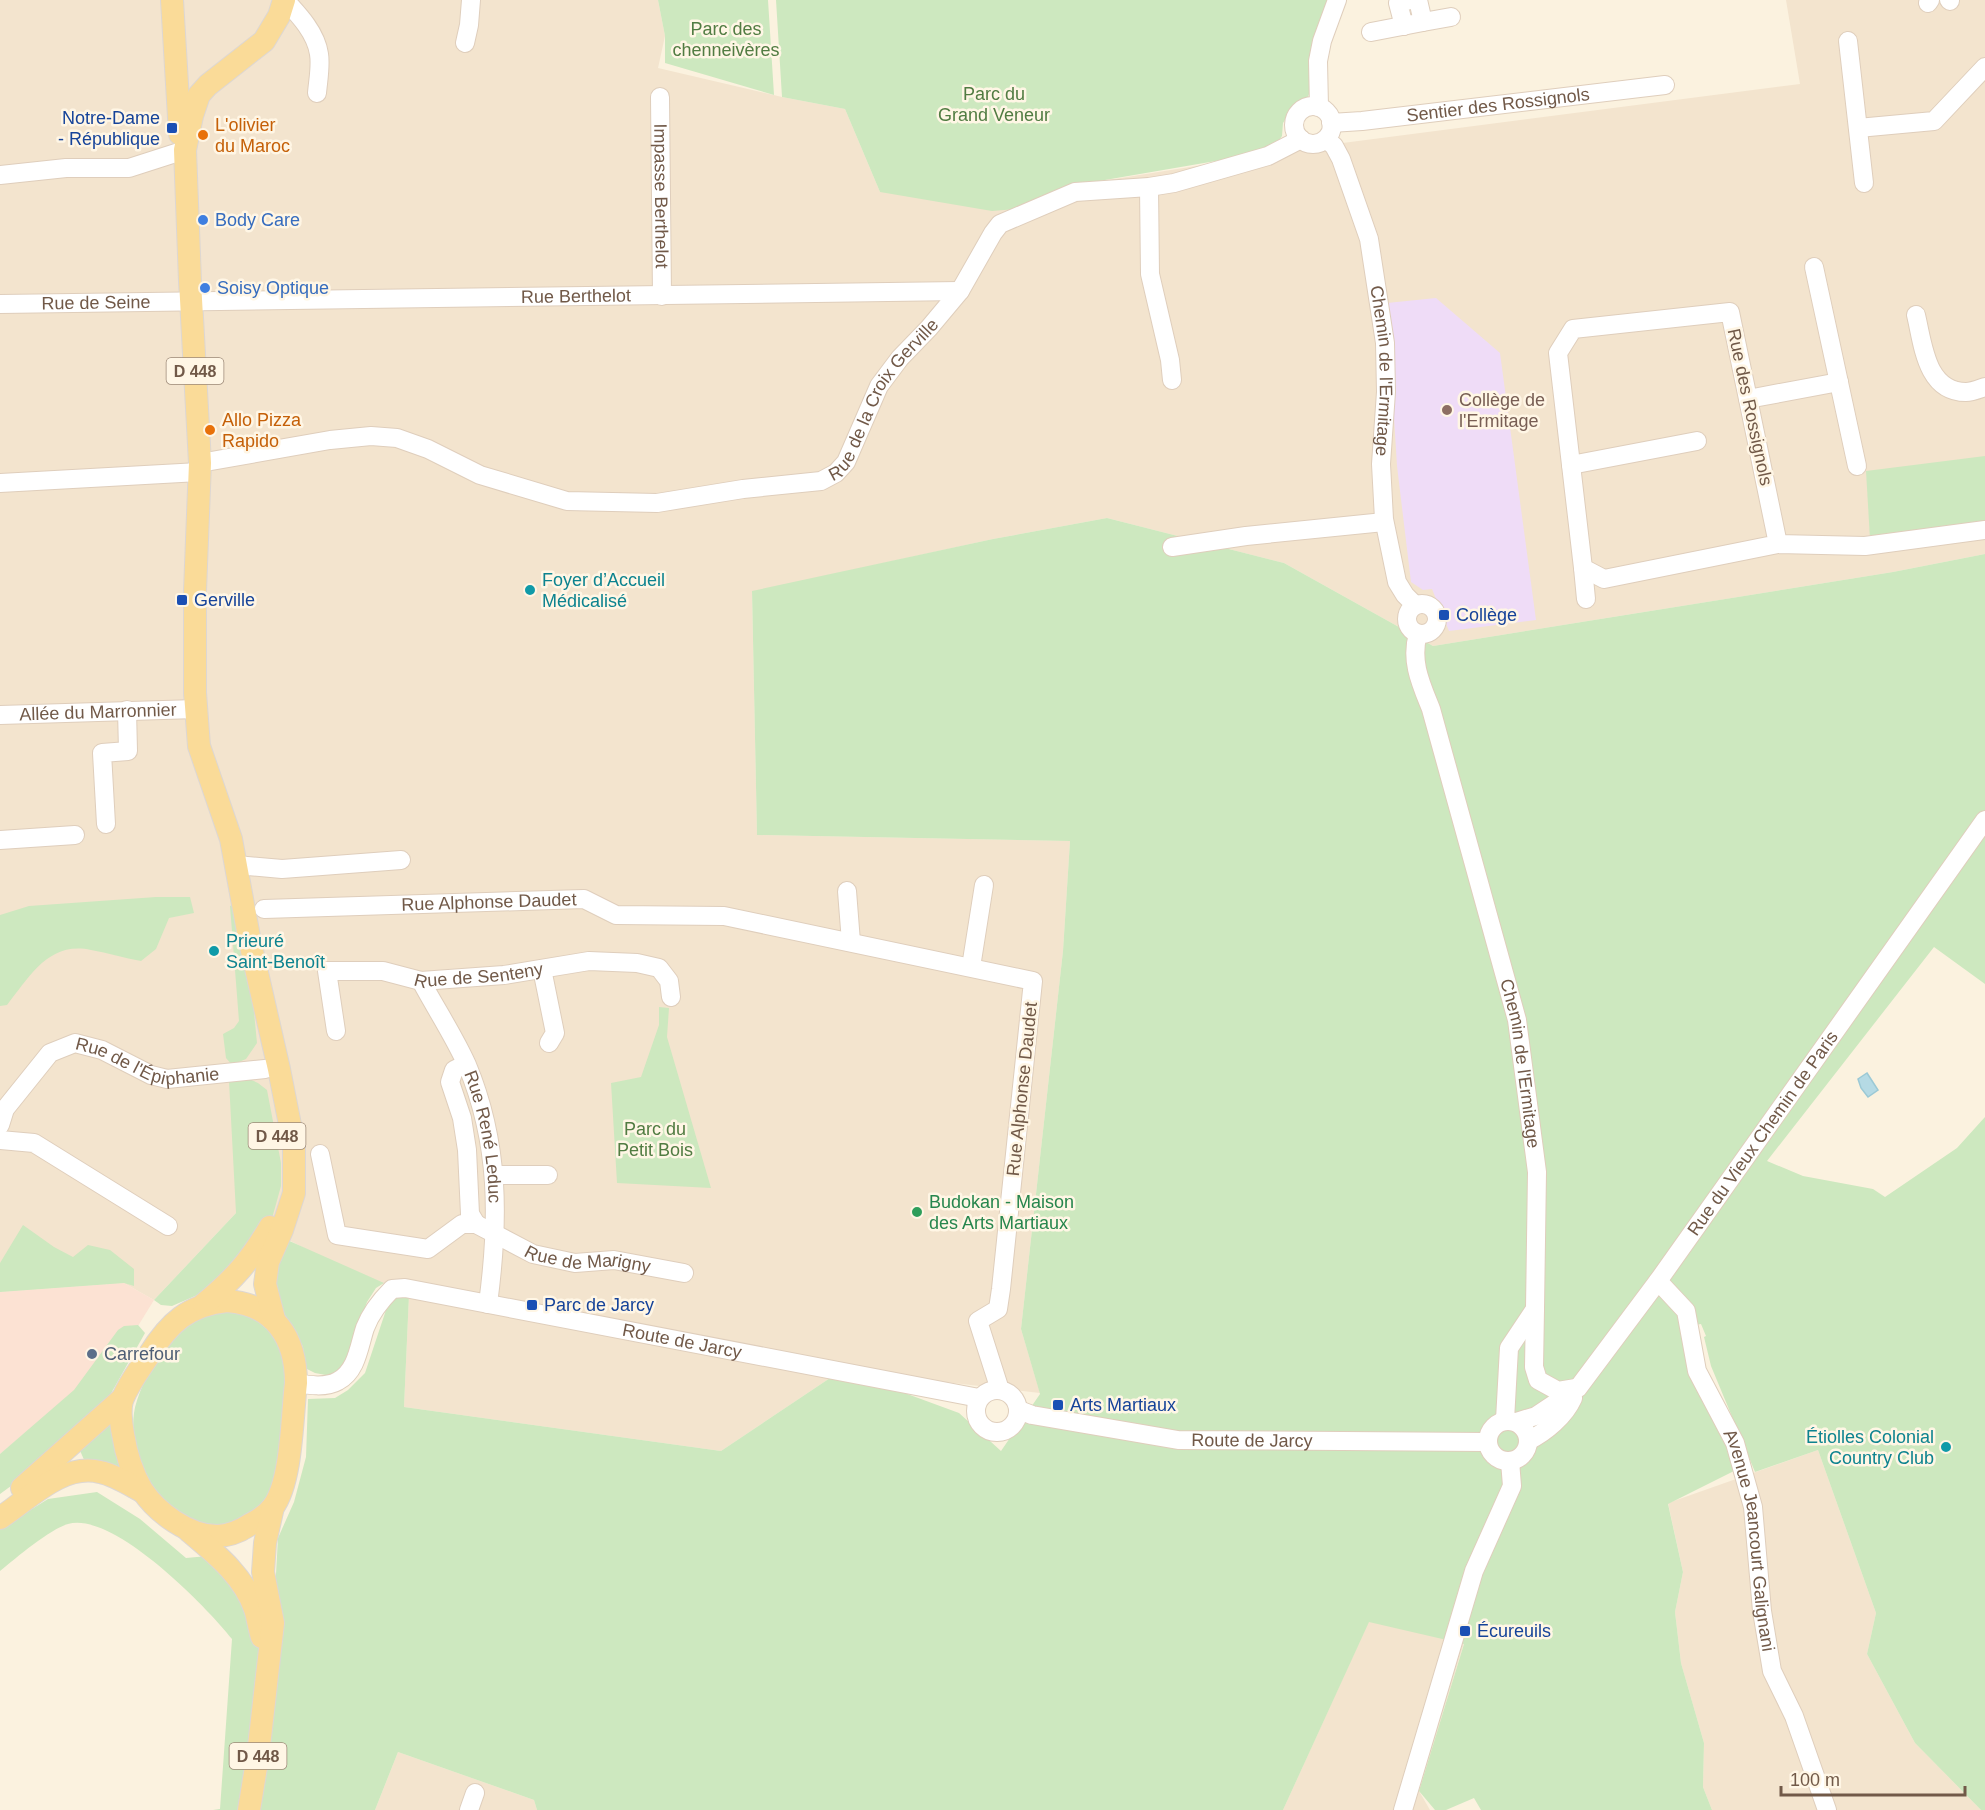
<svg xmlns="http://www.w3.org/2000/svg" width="1985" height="1810" font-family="Arial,sans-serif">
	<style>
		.residential { fill: #f3e4ce }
		.commercial { fill: #fce2d3 }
		.education { fill: #efdcf7 }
		.green { fill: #cde8bf }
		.water { fill: #b5dae4; stroke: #9bc9d5; stroke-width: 1.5 }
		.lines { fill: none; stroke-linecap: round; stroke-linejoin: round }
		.minor-casing { stroke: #dfcebc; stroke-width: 20 }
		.major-casing { stroke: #ddd7d3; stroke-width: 24 }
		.minor { stroke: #fff; stroke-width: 18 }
		.major { stroke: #fadb98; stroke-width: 22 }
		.transit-dot { fill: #1a4fb4; stroke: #fff6e5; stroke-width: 2 }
		.food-dot { fill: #e8710a; stroke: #fff6e5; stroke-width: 2 }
		.shop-dot { fill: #3f7fe0; stroke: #fff6e5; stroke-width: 2 }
		.education-dot { fill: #8d6e63; stroke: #fff6e5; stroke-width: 2 }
		.culture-dot { fill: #0f9aa8; stroke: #fff6e5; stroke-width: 2 }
		.leisure-dot { fill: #2e9e5b; stroke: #fff6e5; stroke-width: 2 }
		.service-dot { fill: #5c6f8a; stroke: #fff6e5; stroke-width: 2 }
		.labels { text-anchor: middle; stroke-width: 5; stroke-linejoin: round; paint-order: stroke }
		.shield { fill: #fff6e5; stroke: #9c8877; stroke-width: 1.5 }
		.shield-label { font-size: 16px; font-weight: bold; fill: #715948 }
		.park-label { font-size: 18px; fill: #517c42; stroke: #fff6e5 }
		.street-label { font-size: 18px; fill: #715948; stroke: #fff6e5 }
		.transit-label { font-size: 18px; fill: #164399; stroke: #fff6e5; text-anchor: start }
		.food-label { font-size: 18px; fill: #c56008; stroke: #fff6e5; text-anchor: start }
		.shop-label { font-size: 18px; fill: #366cbe; stroke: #fff6e5; text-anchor: start }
		.education-label { font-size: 18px; fill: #785e54; stroke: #fff6e5; text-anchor: start }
		.culture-label { font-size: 18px; fill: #0d838f; stroke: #fff6e5; text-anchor: start }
		.leisure-label { font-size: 18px; fill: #27864d; stroke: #fff6e5; text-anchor: start }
		.service-label { font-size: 18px; fill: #4e5e75; stroke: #fff6e5; text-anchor: start }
	</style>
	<rect width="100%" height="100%" fill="#fbf2df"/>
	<g class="residential">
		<path d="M 0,0 L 658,0 L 665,36 L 658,68 L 782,97 L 845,109 L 880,192 L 1070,186 L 1335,144 L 1800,84 L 1786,0 L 1985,0 L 1985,554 L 1893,572 L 1433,646 L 1284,563 L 1107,518 L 993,539 L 752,592 L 757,835 L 1070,841 L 1063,951 L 1021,1329 L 1040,1393 L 842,1370 L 721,1451 L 404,1407 L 409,1295 L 310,1251 L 236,1213 L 154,1300 L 124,1283 L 0,1292 Z"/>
		<path d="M 1818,1450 L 1876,1613 L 1867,1654 L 1915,1743 L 1981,1810 L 1712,1810 L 1703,1787 L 1704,1743 L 1681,1663 L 1675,1612 L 1683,1572 L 1668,1503 Z"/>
		<path d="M 1369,1621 L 1464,1643 L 1419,1791 L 1430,1810 L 1283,1810 Z"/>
		<path d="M 398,1752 L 534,1800 L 537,1810 L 375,1810 Z"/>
	</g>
	<path class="commercial" d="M 124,1283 L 154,1300 L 122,1352 L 0,1454 L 0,1292 Z"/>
	<path class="education" d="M 1436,298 L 1500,353 L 1536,620 L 1449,631 L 1432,589 L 1423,590 L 1411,582 L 1397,466 L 1387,303 Z"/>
	<g class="green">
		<path d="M 658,0 L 768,0 L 774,95 L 665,63 L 665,36 Z"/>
		<path d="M 776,0 L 1330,0 L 1310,91 L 1308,97 L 1290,112 L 1283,123 L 1282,136 L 1275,146 L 1239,157 L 1070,186 L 1016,209 L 992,211 L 880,192 L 845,109 L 782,97 Z"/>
		<path d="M 1985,456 L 1985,522 L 1870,539 L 1866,471 Z"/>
		<path d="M 1107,518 L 1284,563 L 1433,646 L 1893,572 L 1985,554 L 1985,984 L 1934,947 L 1767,1161 L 1803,1176 L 1873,1189 L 1885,1197 L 1957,1148 L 1985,1117 L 1985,1810 L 1981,1810 L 1915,1743 L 1867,1654 L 1876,1613 L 1818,1450 L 1755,1472 L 1711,1366 L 1704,1337 L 1706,1336 L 1701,1324 L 1689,1326 L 1742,1467 L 1668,1504 L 1683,1572 L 1675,1612 L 1681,1663 L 1704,1743 L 1703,1787 L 1712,1810 L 1481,1810 L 1474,1798 L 1446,1810 L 1435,1810 L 1419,1791 L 1464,1644 L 1369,1622 L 1283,1810 L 537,1810 L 534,1800 L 398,1752 L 375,1810 L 258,1810 L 266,1754 L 278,1538 L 294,1502 L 306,1457 L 308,1399 L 335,1398 L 348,1390 L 365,1373 L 386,1310 L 396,1297 L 409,1295 L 404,1407 L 721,1451 L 842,1370 L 959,1413 L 1001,1451 L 1040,1394 L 1021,1329 L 1063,951 L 1070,841 L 757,835 L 752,591 L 993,539 Z"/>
		<path d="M 156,897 L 190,897 L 194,913 L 169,918 L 156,949 L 141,961 C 124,958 108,953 91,950 C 49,941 30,976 7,1005 L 0,1006 L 0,915 L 29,906 Z"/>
		<path d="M 236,903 L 250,971 L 257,1043 L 246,1059 L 232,1065 L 226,1058 L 223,1034 L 234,1028 L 239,1021 L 230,906 Z"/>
		<path d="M 659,1007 L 669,1008 L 667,1037 L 711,1188 L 617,1183 L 611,1083 L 641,1077 L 659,1025 Z"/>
		<path d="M 247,1078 L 258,1083 L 267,1090 L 281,1163 L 281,1186 L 271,1222 L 209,1290 L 172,1306 L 161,1305 L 154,1300 L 236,1213 L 229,1081 Z"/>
		<path d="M 23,1225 L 54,1247 L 73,1257 L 88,1245 L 110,1250 L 134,1269 L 134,1286 L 124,1283 L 0,1292 L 0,1263 Z"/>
		<path d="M 285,1239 L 384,1283 L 376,1288 L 367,1302 L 344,1367 L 331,1376 L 315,1373 L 305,1368 L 303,1347 L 293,1326 L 273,1299 L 273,1265 Z"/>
		<path d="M 233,1310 C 250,1316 268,1323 277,1340 C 290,1365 285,1394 282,1420 C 279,1456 279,1508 237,1521 C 214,1528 206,1526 185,1516 C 163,1505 144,1482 138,1458 C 134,1444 132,1427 134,1413 C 139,1381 172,1328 202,1314 C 211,1310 224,1311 233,1310 Z"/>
		<path d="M 138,1325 L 145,1333 L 109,1397 L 26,1475 L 0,1494 L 0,1454 L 74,1390 L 118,1330 L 124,1326 Z"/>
		<path d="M 113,1423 L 122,1470 L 85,1462 L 78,1446 Z"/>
		<path d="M 97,1492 L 140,1519 L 186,1558 L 208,1556 L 231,1574 L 259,1627 L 262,1661 L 239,1810 L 213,1810 L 220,1809 L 232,1639 C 206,1606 113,1511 68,1524 C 50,1529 16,1558 0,1571 L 0,1529 L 48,1499 Z"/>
	</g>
	<path class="water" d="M 1867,1073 L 1878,1090 L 1868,1097 L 1861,1088 L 1858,1079 Z"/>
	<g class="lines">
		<defs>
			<g id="minor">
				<path d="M 285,0 C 299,15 316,33 319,54 C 321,66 318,81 317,93"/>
				<path d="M 1949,0 L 1950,1"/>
				<path d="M 1928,3 L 1930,0"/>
				<path d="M 1423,22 L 1451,17"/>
				<path d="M 1404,26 L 1398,3 L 1410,0"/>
				<path d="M 1371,32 L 1423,22 L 1418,0"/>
				<path d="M 1848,41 L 1864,183"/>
				<path d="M 465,43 L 469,25 L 471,0"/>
				<path id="s1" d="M 660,97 L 662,296"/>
				<circle cx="1313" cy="125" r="19"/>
				<path d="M 1319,107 L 1318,61 L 1322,41 L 1337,0"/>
				<path id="s2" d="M 1331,123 L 1362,121 L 1665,85"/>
				<path d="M 1858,128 L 1934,121 L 1985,67"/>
				<path id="s3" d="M 1326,139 L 1334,146 L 1341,159 L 1369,239 L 1385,343 L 1386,392 L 1381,464 L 1384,519 L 1397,582 L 1405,595 L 1415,605"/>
				<path d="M 0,175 L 66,168 L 129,168 L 185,150"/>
				<path d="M 1149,187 L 1150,274 L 1170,360 L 1172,380"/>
				<path d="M 1814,267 L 1857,466"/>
				<path id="s4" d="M 0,304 L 960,291"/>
				<path d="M 1916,315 C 1923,344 1926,392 1966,392 C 1972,392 1979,389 1985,387"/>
				<path d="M 1748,399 L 1839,382"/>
				<path id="s5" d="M 200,463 L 330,440 L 371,436 L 397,438 L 428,449 L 480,475 L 567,501 L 657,503 L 743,489 L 821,481 L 836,473 L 846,462 L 879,386 L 900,358 L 929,328 L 960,291 L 993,233 L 1000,224 L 1075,192 L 1149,187 L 1174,183 L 1268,156 L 1301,139"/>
				<path d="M 1571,465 L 1697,441"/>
				<path d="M 0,483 L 199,472"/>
				<path d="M 1778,544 L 1730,312 L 1573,329 L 1558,353 L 1583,568 L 1604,579 L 1778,544 L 1865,546 L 1985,530"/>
				<path d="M 1172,547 L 1246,536 L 1384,522"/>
				<path d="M 1583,568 L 1586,599"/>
				<circle cx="1422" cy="619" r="15"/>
				<path id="s6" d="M 1418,634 C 1410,661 1421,684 1431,709 L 1517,1020 L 1537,1172 L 1535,1309 L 1509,1348 L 1505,1420"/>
				<path id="s7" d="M 0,715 L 196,709"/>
				<path d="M 106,824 L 102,753 L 128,751 L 127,710"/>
				<path d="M 0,840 L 75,835"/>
				<path d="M 236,865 L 282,869 L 401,860"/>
				<path d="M 847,891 L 851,942"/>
				<path id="s8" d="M 264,909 L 584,899 L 616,915 L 724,916 L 1033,981 L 1001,1289 L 998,1309 L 978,1321 L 1000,1390"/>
				<path d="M 971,967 L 984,885"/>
				<path d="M 542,969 L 555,1033 L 549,1043"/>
				<path id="s9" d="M 421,981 C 436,1009 454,1036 467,1065 C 500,1144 499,1221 488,1304"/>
				<path id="s10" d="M 336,1031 L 327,971 L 383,971 L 421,981 L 504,975 L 589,961 L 637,963 L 659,968 L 669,981 L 671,997"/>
				<path d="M 466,1064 L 454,1070 L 450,1082 L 462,1118 L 467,1150 L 470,1214 L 476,1224"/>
				<path id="s11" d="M 0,1125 L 5,1109 L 50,1053 L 75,1043 L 102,1050 L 151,1075 L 167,1079 L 265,1069"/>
				<path d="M 0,1140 L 34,1143 L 168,1226"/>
				<path id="s12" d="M 320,1154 L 337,1235 L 428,1249 L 462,1224 L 476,1224 L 533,1254 L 575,1263 L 614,1260 L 684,1273"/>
				<path d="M 494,1175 L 548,1175"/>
				<path id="s13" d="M 1658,1281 L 1686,1311 L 1697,1371 L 1735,1443 L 1753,1507 L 1762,1611 L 1772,1671 L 1794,1716 L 1827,1810"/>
				<path d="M 1535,1309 L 1534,1367 L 1538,1380 L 1558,1391 L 1576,1388"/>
				<path id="s14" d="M 296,1383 C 308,1385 326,1388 338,1381 C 357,1371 359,1346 365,1328 C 371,1312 381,1300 392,1289 L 405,1288 L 979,1398"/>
				<circle cx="997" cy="1411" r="21"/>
				<path id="s15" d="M 1019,1410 L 1032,1415 L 1178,1440 L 1487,1442"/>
				<circle cx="1508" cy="1441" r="20"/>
				<path id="s16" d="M 1516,1422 L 1536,1416 L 1578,1388 L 1658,1281 L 1985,820"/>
				<path d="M 1528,1441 C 1546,1432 1565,1416 1573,1398"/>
				<path d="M 469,1810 L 475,1793"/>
				<path d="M 1403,1810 L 1474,1571 L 1512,1486 L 1510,1461"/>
			</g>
			<g id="major">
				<path d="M 172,0 L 180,134"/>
				<path d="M 227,1301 C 274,1304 296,1338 296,1383 C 292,1416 292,1482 273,1507 C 267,1515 259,1520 251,1524 C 242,1530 229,1536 217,1536 C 189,1536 157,1513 142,1490 C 132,1473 126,1453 123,1434 C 121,1424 119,1407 123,1398 C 129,1383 140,1369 149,1355 C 169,1323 188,1305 227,1301 Z"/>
				<path d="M 204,1304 C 234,1279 250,1261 270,1227"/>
				<path d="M 274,1319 L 265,1284 L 268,1262 L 282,1230 L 294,1193 L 294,1145 L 279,1069 L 250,942 L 231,839 L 199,746 L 195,693 L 195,591 L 200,463 L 190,281 L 185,150 L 192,116 L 199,95 L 208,85 L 264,41 L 279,16 L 284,0"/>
				<path d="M 22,1488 L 122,1399"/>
				<path d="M 0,1518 C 29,1499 62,1463 100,1472 C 115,1475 130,1485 143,1492"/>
				<path d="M 189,1531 C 215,1553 244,1576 255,1609 C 258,1618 259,1628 262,1637"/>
				<path d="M 249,1810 L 258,1755 L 273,1623 L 263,1572 L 265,1543 L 273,1507"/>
			</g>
		</defs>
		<use href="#minor" class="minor-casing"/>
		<use href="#major" class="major-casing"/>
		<use href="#minor" class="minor"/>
		<use href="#major" class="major"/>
	</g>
	<g class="transit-dot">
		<rect x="166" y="122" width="12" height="12" rx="3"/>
		<rect x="176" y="594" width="12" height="12" rx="3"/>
		<rect x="1438" y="609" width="12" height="12" rx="3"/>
		<rect x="526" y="1299" width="12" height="12" rx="3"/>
		<rect x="1052" y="1399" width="12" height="12" rx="3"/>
		<rect x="1459" y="1625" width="12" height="12" rx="3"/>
	</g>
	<g class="food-dot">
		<circle cx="203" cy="135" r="6"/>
		<circle cx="210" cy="430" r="6"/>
	</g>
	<g class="shop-dot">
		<circle cx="203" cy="220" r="6"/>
		<circle cx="205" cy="288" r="6"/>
	</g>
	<circle class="education-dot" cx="1447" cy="410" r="6"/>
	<g class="culture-dot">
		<circle cx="530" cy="590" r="6"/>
		<circle cx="214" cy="951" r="6"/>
		<circle cx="1946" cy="1447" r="6"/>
	</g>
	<circle class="leisure-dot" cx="917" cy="1212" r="6"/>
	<circle class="service-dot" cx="92" cy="1354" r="6"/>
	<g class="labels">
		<g class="shield">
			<rect x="166.5" y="358" width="57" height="26" rx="4.5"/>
			<rect x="248.5" y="1123" width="57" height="26" rx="4.5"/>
			<rect x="229.5" y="1743" width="57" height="26" rx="4.5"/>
		</g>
		<g class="shield-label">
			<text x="195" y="377">D 448</text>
			<text x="277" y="1142">D 448</text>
			<text x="258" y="1762">D 448</text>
		</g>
		<g class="park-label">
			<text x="726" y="35">Parc des<tspan x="726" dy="21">chenneivères</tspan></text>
			<text x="994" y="100">Parc du<tspan x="994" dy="21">Grand Veneur</tspan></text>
			<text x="655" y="1135">Parc du<tspan x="655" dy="21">Petit Bois</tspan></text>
		</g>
		<g class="street-label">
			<text dy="6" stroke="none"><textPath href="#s2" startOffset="168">Sentier des Rossignols</textPath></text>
			<text dy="6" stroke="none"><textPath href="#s1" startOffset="99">Impasse Berthelot</textPath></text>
			<text dy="6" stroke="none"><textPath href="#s4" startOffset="576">Rue Berthelot</textPath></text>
			<text dy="6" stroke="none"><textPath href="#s4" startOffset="96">Rue de Seine</textPath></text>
			<text dy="6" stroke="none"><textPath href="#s3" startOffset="243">Chemin de l'Ermitage</textPath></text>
			<text dy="6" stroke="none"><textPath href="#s5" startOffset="742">Rue de la Croix Gerville</textPath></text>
			<text transform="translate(1750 407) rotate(78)" y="6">Rue des Rossignols</text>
			<text dy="6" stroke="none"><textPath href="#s7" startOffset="98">Allée du Marronnier</textPath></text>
			<text dy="6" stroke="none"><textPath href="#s8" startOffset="225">Rue Alphonse Daudet</textPath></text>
			<text dy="6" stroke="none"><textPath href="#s10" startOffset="214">Rue de Senteny</textPath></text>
			<text dy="6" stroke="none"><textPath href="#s11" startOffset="192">Rue de l'Épiphanie</textPath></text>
			<text dy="6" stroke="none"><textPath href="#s6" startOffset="444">Chemin de l'Ermitage</textPath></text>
			<text transform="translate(1022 1089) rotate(-84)" y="6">Rue Alphonse Daudet</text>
			<text dy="6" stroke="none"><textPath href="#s16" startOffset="386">Rue du Vieux Chemin de Paris</textPath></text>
			<text dy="6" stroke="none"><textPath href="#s9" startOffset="170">Rue René Leduc</textPath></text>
			<text dy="6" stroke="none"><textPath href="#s12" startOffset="351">Rue de Marigny</textPath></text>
			<text dy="6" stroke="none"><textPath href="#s14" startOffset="447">Route de Jarcy</textPath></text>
			<text dy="6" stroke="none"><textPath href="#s15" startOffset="236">Route de Jarcy</textPath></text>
			<text dy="6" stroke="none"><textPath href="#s13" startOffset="282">Avenue Jeancourt Galignani</textPath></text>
		</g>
		<g class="transit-label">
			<text x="160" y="124" text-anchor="end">Notre-Dame<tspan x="160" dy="21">- République</tspan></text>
			<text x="194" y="606">Gerville</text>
			<text x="1456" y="621">Collège</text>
			<text x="544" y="1311">Parc de Jarcy</text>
			<text x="1070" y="1411">Arts Martiaux</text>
			<text x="1477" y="1637">Écureuils</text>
		</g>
		<g class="food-label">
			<text x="215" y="131">L'olivier<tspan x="215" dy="21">du Maroc</tspan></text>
			<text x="222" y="426">Allo Pizza<tspan x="222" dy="21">Rapido</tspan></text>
		</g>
		<g class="shop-label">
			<text x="215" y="226">Body Care</text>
			<text x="217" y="294">Soisy Optique</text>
		</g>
		<g class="education-label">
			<text x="1459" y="406">Collège de<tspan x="1459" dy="21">l'Ermitage</tspan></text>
		</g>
		<g class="culture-label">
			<text x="542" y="586">Foyer d’Accueil<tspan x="542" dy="21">Médicalisé</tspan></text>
			<text x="226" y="947">Prieuré<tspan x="226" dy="21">Saint-Benoît</tspan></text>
			<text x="1934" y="1443" text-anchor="end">Étiolles Colonial<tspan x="1934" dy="21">Country Club</tspan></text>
		</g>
		<g class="leisure-label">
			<text x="929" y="1208">Budokan - Maison<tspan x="929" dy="21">des Arts Martiaux</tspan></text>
		</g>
		<g class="service-label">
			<text x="104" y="1360">Carrefour</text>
		</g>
	</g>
	<path d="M1781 1786v9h184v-9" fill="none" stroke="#715948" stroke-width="3"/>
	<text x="1790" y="1786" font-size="18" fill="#715948" stroke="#fff6e5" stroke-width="4.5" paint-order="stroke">100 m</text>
</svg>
